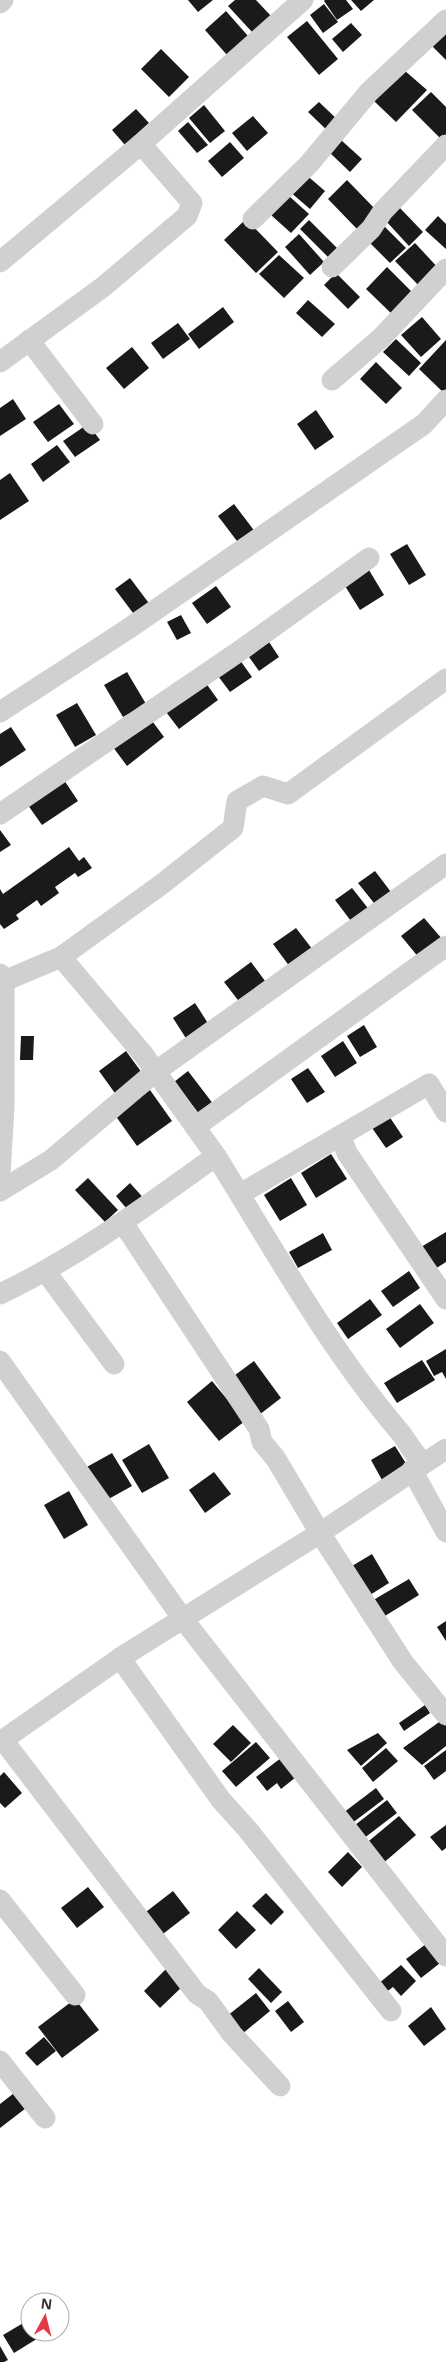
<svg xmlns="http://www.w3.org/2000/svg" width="446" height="2362" font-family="'Open Sans',sans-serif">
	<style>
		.building { fill: #1a1a1a }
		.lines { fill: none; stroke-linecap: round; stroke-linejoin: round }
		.minor { stroke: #d0d0d0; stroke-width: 21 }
	</style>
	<rect width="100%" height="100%" fill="#fff"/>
	<g class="building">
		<path d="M 188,0 L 213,0 L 198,12 Z"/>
		<path d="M 235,0 L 256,0 L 271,16 L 252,32 L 228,6 Z"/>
		<path d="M 325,0 L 346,0 L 353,9 L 337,20 L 324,1 Z"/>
		<path d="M 351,0 L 374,0 L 361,11 Z"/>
		<path d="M 324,4 L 338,22 L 323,33 L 310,15 Z"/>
		<path d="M 226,11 L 248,36 L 227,55 L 205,30 Z"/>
		<path d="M 307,21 L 338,59 L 319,75 L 287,37 Z"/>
		<path d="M 351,23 L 362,35 L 343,52 L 332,39 Z"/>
		<path d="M 446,29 L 446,60 L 431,45 Z"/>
		<path d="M 161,49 L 189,77 L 169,97 L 141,69 Z"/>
		<path d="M 404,70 L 427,90 L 396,122 L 374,101 Z"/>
		<path d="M 431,92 L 446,107 L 446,136 L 442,140 L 412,110 Z"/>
		<path d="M 319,102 L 340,122 L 330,133 L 308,112 Z"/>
		<path d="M 204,105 L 225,131 L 210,143 L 189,118 Z"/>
		<path d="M 136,109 L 149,123 L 125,145 L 112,130 Z"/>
		<path d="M 253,116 L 268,133 L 247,151 L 232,133 Z"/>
		<path d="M 188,122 L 208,145 L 197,153 L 178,131 Z"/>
		<path d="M 341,140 L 362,159 L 350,172 L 329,152 Z"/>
		<path d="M 230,142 L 244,158 L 222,177 L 208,161 Z"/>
		<path d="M 304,173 L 325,191 L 310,209 L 289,191 Z"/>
		<path d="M 347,180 L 376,210 L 357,229 L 328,199 Z"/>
		<path d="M 289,196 L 309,214 L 291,233 L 271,215 Z"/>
		<path d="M 399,207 L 423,232 L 409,246 L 385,220 Z"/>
		<path d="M 438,216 L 446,224 L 446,249 L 425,230 Z"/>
		<path d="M 246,219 L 278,252 L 256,273 L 224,240 Z"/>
		<path d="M 309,220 L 342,253 L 333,262 L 300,229 Z"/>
		<path d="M 381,223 L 406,248 L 390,263 L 366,239 Z"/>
		<path d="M 299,234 L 324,262 L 310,275 L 285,247 Z"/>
		<path d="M 415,243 L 441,271 L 422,289 L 395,261 Z"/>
		<path d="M 279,255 L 304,278 L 284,298 L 259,274 Z"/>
		<path d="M 387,267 L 415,295 L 394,316 L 366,289 Z"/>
		<path d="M 336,273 L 360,297 L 348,309 L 324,285 Z"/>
		<path d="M 308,300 L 335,324 L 322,337 L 296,313 Z"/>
		<path d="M 223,307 L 234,322 L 199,349 L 188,334 Z"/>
		<path d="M 422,317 L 441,339 L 421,357 L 401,335 Z"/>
		<path d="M 178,323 L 190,339 L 163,359 L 151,343 Z"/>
		<path d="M 396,339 L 421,363 L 409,376 L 383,352 Z"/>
		<path d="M 446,340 L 446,395 L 419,369 Z"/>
		<path d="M 132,347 L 149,368 L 124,389 L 106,368 Z"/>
		<path d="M 376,362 L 402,388 L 386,404 L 360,379 Z"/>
		<path d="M 13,399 L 26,419 L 0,436 L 0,408 Z"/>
		<path d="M 59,404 L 74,424 L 48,442 L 33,422 Z"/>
		<path d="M 316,410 L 334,437 L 315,450 L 297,424 Z"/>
		<path d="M 88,424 L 100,440 L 75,457 L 63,441 Z"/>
		<path d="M 57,445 L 70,462 L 43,482 L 31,464 Z"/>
		<path d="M 10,473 L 29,501 L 0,520 L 0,480 Z"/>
		<path d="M 234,504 L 256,533 L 240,545 L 218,516 Z"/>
		<path d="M 407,544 L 426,575 L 409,585 L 390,554 Z"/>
		<path d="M 369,570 L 384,595 L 360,610 L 345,586 Z"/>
		<path d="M 130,578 L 151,606 L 136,617 L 115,589 Z"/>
		<path d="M 216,586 L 231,607 L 207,624 L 192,603 Z"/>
		<path d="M 181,615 L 191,633 L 177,640 L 167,622 Z"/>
		<path d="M 269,642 L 279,657 L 259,671 L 249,657 Z"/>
		<path d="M 237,656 L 252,677 L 230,692 L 215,672 Z"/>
		<path d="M 127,672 L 146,704 L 123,717 L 104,685 Z"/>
		<path d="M 203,679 L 218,700 L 179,729 L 163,708 Z"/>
		<path d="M 77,703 L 96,735 L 75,747 L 56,715 Z"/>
		<path d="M 147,714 L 164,737 L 127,766 L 110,743 Z"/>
		<path d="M 11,727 L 26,750 L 0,767 L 0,734 Z"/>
		<path d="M 62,777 L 78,801 L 42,825 L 25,801 Z"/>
		<path d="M 0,830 L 11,845 L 0,852 Z"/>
		<path d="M 69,847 L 79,861 L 84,857 L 92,868 L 78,877 L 75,873 L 55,887 L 59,893 L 41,906 L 37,900 L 16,915 L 19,919 L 4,929 L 0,924 L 0,889 L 3,894 Z"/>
		<path d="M 375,871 L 394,896 L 378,908 L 358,883 Z"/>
		<path d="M 352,888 L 371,912 L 354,925 L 335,900 Z"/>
		<path d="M 424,918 L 443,940 L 420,959 L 401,936 Z"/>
		<path d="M 296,928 L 313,950 L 290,967 L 273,944 Z"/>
		<path d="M 251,962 L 268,985 L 241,1004 L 224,982 Z"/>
		<path d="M 195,1003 L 211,1028 L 189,1043 L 173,1018 Z"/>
		<path d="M 364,1025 L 377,1047 L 360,1057 L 347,1036 Z"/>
		<path d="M 21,1036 L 34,1036 L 33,1060 L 20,1060 Z"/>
		<path d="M 343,1041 L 357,1063 L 335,1077 L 321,1056 Z"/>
		<path d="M 126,1051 L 145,1077 L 117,1096 L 99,1071 Z"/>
		<path d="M 308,1068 L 325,1092 L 307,1103 L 291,1079 Z"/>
		<path d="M 188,1071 L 214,1105 L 200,1115 L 174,1082 Z"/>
		<path d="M 150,1090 L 172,1121 L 137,1146 L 115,1115 Z"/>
		<path d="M 387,1113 L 403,1137 L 386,1148 L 370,1125 Z"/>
		<path d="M 331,1154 L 347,1179 L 316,1198 L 301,1173 Z"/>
		<path d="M 88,1178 L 118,1210 L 105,1222 L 75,1190 Z"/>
		<path d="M 291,1178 L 307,1205 L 280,1221 L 264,1195 Z"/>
		<path d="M 130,1183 L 147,1202 L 132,1215 L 116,1196 Z"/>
		<path d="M 446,1232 L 446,1262 L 435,1269 L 421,1247 Z"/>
		<path d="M 323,1233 L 332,1250 L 298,1268 L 289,1252 Z"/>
		<path d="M 409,1271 L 420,1288 L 393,1307 L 381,1291 Z"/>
		<path d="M 370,1299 L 382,1315 L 348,1339 L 337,1323 Z"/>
		<path d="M 420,1304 L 434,1323 L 400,1348 L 386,1329 Z"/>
		<path d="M 446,1349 L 446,1379 L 442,1372 L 434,1376 L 426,1361 Z"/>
		<path d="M 422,1360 L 435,1380 L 397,1403 L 384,1383 Z"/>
		<path d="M 254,1361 L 281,1398 L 259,1415 L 231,1378 Z"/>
		<path d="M 212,1381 L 245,1421 L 219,1441 L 187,1402 Z"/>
		<path d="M 149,1444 L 169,1478 L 142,1493 L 122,1460 Z"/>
		<path d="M 395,1446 L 407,1465 L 382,1480 L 371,1460 Z"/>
		<path d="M 112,1453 L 132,1486 L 105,1501 L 85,1468 Z"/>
		<path d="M 214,1472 L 231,1494 L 205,1513 L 189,1490 Z"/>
		<path d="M 69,1491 L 88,1525 L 64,1539 L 44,1505 Z"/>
		<path d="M 372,1554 L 389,1583 L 370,1595 L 352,1566 Z"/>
		<path d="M 409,1579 L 419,1595 L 380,1619 L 370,1602 Z"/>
		<path d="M 446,1621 L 446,1641 L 437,1627 Z"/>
		<path d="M 425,1705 L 430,1713 L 404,1731 L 399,1723 Z"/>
		<path d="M 442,1720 L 446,1725 L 446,1746 L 422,1765 L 403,1748 Z"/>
		<path d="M 233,1725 L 251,1743 L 231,1762 L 213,1744 Z"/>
		<path d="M 378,1733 L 387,1743 L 361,1766 L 347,1750 Z"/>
		<path d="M 256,1742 L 270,1758 L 236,1787 L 222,1771 Z"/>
		<path d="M 386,1748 L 398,1761 L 373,1782 L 362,1768 Z"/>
		<path d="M 446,1750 L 446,1771 L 434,1780 L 424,1766 Z"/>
		<path d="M 281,1758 L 296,1777 L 281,1789 L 277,1783 L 267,1791 L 256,1777 Z"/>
		<path d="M 4,1772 L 22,1793 L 5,1808 L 0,1803 L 0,1776 Z"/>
		<path d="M 376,1788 L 384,1799 L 347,1827 L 339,1816 Z"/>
		<path d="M 387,1800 L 397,1813 L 359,1842 L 350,1829 Z"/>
		<path d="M 399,1816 L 416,1835 L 381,1865 L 364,1845 Z"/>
		<path d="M 446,1825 L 446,1848 L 442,1851 L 430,1837 Z"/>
		<path d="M 348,1852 L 362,1867 L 342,1887 L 328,1872 Z"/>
		<path d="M 88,1887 L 104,1907 L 77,1928 L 61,1908 Z"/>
		<path d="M 173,1891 L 190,1913 L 159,1937 L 142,1915 Z"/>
		<path d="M 266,1893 L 284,1912 L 271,1925 L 252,1906 Z"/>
		<path d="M 237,1911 L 256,1930 L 236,1949 L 218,1930 Z"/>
		<path d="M 430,1941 L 444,1960 L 421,1978 L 406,1959 Z"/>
		<path d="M 401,1965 L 416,1981 L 401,1996 L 393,1987 L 385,1993 L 378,1984 Z"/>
		<path d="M 168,1967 L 185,1984 L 160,2008 L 144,1991 Z"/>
		<path d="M 259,1968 L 282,1992 L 271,2003 L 248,1979 Z"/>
		<path d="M 256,1993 L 270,2011 L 242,2034 L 227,2016 Z"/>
		<path d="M 75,1999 L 99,2030 L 62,2058 L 38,2027 Z"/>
		<path d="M 288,2001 L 304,2022 L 291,2032 L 275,2011 Z"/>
		<path d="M 431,2007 L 446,2029 L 424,2046 L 408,2026 Z"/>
		<path d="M 44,2037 L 56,2051 L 37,2066 L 25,2053 Z"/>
		<path d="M 18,2090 L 30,2105 L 0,2128 L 0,2104 Z"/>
		<path d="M 30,2319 L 30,2332 L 48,2332 L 14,2353 L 3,2335 Z"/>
		<path d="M 0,2346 L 8,2360 L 4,2362 L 0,2362 Z"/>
	</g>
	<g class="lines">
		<g class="minor">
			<path d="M 0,3 L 3,0"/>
			<path d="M 253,219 L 309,164 L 369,92 L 446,20"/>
			<path d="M 0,262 L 141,144 L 303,0"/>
			<path d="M 332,267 L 371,229 L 383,211 L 446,145"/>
			<path d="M 29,340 L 93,424"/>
			<path d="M 0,362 L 103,287 L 187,216 L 192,203 L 141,144"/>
			<path d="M 332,380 L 381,338 L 446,269"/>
			<path d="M 0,712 L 128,629 L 424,424 L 446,400"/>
			<path d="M 0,814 L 241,650 L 369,558"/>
			<path d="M 61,957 L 162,884 L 233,828 L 237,801 L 263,786 L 288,794 L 446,679"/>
			<path d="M 0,974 L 4,981 L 4,1107 L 0,1174"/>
			<path d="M 4,981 L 61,957 L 143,1054 L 216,1156"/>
			<path d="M 195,1127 L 446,946"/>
			<path d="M 341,1137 L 347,1153 L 446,1299"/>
			<path d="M 0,1191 L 51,1160 L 155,1072 L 446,864"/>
			<path d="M 240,1194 L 429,1084 L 446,1112"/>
			<path d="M 123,1223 L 259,1429 L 262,1442 L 276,1459 L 320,1533 L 403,1662 L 446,1715"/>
			<path d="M 46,1272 L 114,1364"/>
			<path d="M 0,1294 C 78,1257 146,1206 216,1156 C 274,1249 328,1347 399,1431 C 408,1441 413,1456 425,1462"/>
			<path d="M 0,1361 L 183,1619 L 446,1956"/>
			<path d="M 412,1470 L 446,1532"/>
			<path d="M 120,1658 L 221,1800 L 248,1830 L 391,2011"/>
			<path d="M 3,1740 L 197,1994 L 208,2001 L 232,2034 L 280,2086"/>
			<path d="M 0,1742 L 120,1658 L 320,1533 L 446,1449"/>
			<path d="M 0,1900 L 75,1995"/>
			<path d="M 0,2061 L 45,2118"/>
		</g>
	</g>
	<g transform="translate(45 2317) rotate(7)"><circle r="24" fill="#ffffff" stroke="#adadad"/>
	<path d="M0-4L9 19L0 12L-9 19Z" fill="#e63946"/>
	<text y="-8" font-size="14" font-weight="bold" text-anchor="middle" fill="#333333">N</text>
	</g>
</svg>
